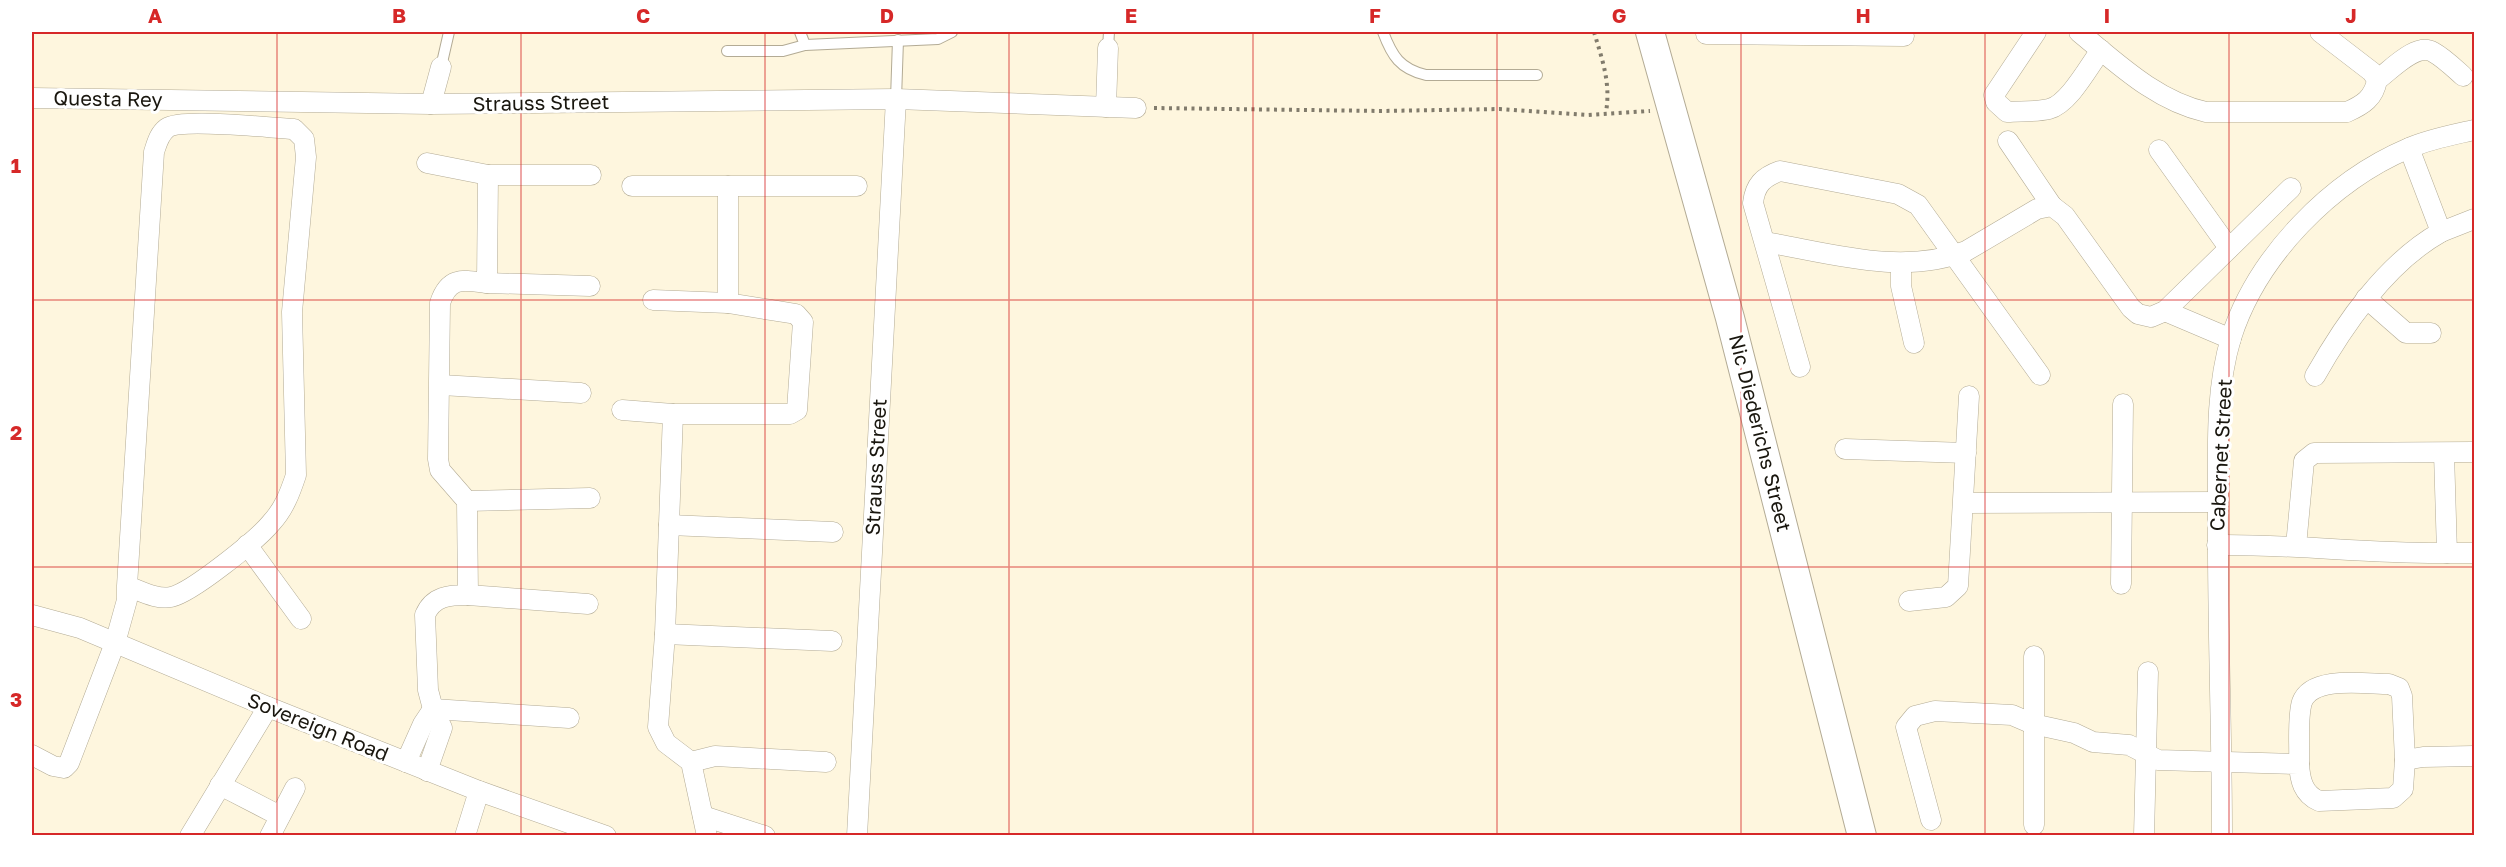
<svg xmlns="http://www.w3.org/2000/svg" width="2506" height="867" font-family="'Golos Text',sans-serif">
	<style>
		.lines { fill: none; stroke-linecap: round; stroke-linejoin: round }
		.lane-casing { stroke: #b3ab95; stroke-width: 12 }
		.street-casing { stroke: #b3ab95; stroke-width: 21 }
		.secondary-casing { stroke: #b3ab95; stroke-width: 30 }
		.path { stroke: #817b6c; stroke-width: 4; stroke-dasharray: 3 4.5; stroke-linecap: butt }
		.lane { stroke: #fff; stroke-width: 10 }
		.street { stroke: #fff; stroke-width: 20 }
		.secondary { stroke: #fff; stroke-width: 28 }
		.grid { fill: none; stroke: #d62828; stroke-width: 1.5; stroke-opacity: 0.55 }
		.labels { text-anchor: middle; stroke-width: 6; stroke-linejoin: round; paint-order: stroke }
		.street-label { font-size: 20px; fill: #19160e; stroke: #fff }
		.neatline { fill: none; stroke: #d62828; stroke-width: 2 }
		.grid-label { font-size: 20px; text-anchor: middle; font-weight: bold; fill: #d62828 }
	</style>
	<rect width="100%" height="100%" fill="#fef6de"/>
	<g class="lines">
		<defs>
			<g id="lane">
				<path d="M 800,32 L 805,45"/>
				<path d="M 1383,32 C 1392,56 1400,69 1426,75 L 1537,75"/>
				<path d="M 1108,48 L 1109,32"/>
				<path d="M 727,51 L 783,51 L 805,45 L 938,39 L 952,32"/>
				<path d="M 441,67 L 449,32"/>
				<path d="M 896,99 L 898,40"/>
			</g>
			<g id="street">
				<path d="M 2036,32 L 1994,95 L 1996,102 L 2007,112 C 2021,111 2036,112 2049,109 C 2069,104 2089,66 2101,50"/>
				<path d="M 2079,32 C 2117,63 2156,101 2206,112 L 2347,112 C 2363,105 2374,98 2377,80 L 2372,72 L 2320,32"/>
				<path d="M 1706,34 L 1904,36"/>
				<path d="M 2377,80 C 2391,70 2416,42 2433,52 C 2444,58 2454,68 2463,76"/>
				<path d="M 32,98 L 431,104 L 896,99 L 1136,108"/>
				<path d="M 431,104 L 441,67"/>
				<path d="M 1106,107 L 1108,48"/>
				<path d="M 2008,141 L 2052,206"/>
				<path d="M 2409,148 L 2441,232 L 2474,219"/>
				<path d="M 2159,150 L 2229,248"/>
				<path d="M 427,163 L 488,175 L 487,283 C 463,280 449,276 440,303 L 438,459 L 440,470 L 467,501 L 468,595 C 449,595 433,596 425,615 L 428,690 L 433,709 L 442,728 L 427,771"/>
				<path d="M 488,175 L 591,175"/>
				<path d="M 632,186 L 857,186"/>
				<path d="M 1765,242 C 1830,253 1902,276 1966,251 L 2037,209 L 2052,206 L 2065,216 L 2131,308 L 2138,314 L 2151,317 L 2165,311 L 2291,188"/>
				<path d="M 1901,264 L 1901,286 L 1914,343"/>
				<path d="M 487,283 L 590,286"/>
				<path d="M 2366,298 L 2406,333 L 2431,333"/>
				<path d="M 728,303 L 728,186"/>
				<path d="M 2165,311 L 2231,339"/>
				<path d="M 1800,367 L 1753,203 C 1755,185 1763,177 1780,171 L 1898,194 L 1918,205 L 2040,375"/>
				<path d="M 2315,376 C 2345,323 2386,263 2441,232"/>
				<path d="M 441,385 L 581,393"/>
				<path d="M 622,410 L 673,414 L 790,414 L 797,410 L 803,322 L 796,314 L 728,303 L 653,300"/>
				<path d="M 673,414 L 665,634 L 658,727 L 666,743 L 691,762 L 707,836"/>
				<path d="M 1845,449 L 1966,453"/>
				<path d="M 467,501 L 590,498"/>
				<path d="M 1964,503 L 2218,502"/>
				<path d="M 669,525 L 833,532"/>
				<path d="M 247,545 L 301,619"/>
				<path d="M 2217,545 C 2294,544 2370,554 2447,553 L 2444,453"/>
				<path d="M 2296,546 L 2304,461 L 2314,453 L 2474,452"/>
				<path d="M 2447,553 L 2474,553"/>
				<path d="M 2121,584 L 2123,404"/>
				<path d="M 468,595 L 588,604"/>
				<path d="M 1909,601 L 1946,597 L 1958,586 L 1969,396"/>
				<path d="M 32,615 L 80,628 L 268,707 L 479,791 L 606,836"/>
				<path d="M 665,634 L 832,641"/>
				<path d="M 2034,656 L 2034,825"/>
				<path d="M 433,709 L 569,718"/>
				<path d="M 32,755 L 53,766 L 64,768 L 69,763 L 115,643 L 127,600 L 127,586 L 154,152 C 157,143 159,134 167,128 C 182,118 271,128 294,129 L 304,139 L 306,157 L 292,312 L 296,475 C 290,493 284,509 271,523 C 257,540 191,593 171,597 C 157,600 141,591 127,586"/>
				<path d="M 406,762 L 423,724 L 433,709"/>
				<path d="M 691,762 L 715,756 L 826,762"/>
				<path d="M 2299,764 C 2300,747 2297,718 2302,702 C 2312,675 2366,684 2389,684 L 2399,688 L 2402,696 L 2405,760"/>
				<path d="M 220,785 L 280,816"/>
				<path d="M 703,816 L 765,836"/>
				<path d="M 1931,820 L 1906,727 L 1915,716 L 1935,711 L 2012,715 L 2033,724 L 2074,733 L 2093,742 L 2129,745 L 2158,760 L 2299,764 C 2300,780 2303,794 2319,801 L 2393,798 L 2403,789 L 2405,760 L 2423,757 L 2474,756"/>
				<path d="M 190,836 L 268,707"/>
				<path d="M 270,836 L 295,788"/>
				<path d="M 465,836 L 479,791"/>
				<path d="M 857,836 L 896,99"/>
				<path d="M 2144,836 L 2148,672"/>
				<path d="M 2222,836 C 2222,725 2217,615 2218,505 C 2218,450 2215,391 2231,338 C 2257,256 2331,181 2409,148 C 2430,139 2452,135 2474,130"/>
			</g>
			<path id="secondary" d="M 1650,32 L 1730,318 L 1862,836"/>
		</defs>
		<use href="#lane" class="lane-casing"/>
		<use href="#street" class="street-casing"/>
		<use href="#secondary" class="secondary-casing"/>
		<g class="path">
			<path d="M 1594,32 C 1602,59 1611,83 1606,112"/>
			<path d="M 1154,108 L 1381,111 L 1500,109 L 1588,115 L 1650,111"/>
		</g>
		<use href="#lane" class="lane"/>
		<use href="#street" class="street"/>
		<use href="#secondary" class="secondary"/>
	</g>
	<path class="grid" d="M 277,32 L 277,836M 521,32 L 521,836M 765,32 L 765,836M 1009,32 L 1009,836M 1253,32 L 1253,836M 1497,32 L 1497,836M 1741,32 L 1741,836M 1985,32 L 1985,836M 2229,32 L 2229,836M 32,300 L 2474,300M 32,567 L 2474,567"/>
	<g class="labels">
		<g class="street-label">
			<text transform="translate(108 99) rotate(1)" y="7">Questa Rey</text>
			<text transform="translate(541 103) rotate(-1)" y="7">Strauss Street</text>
			<text transform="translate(1760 433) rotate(76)" y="7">Nic Diederichs Street</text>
			<text transform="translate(2221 455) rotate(-87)" y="7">Cabernet Street</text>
			<text transform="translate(876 467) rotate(-87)" y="7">Strauss Street</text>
			<text transform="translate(318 727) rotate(22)" y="7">Sovereign Road</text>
		</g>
	</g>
	<rect width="2506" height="867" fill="none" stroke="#ffffff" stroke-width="66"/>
	<rect x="33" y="33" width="2440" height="801" class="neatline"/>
	<g class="grid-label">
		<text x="155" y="23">A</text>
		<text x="399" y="23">B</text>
		<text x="643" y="23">C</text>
		<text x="887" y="23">D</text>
		<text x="1131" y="23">E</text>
		<text x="1375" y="23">F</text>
		<text x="1619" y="23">G</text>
		<text x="1863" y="23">H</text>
		<text x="2107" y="23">I</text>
		<text x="2351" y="23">J</text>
		<text x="16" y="173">1</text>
		<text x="16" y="440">2</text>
		<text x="16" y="707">3</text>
	</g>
</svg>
